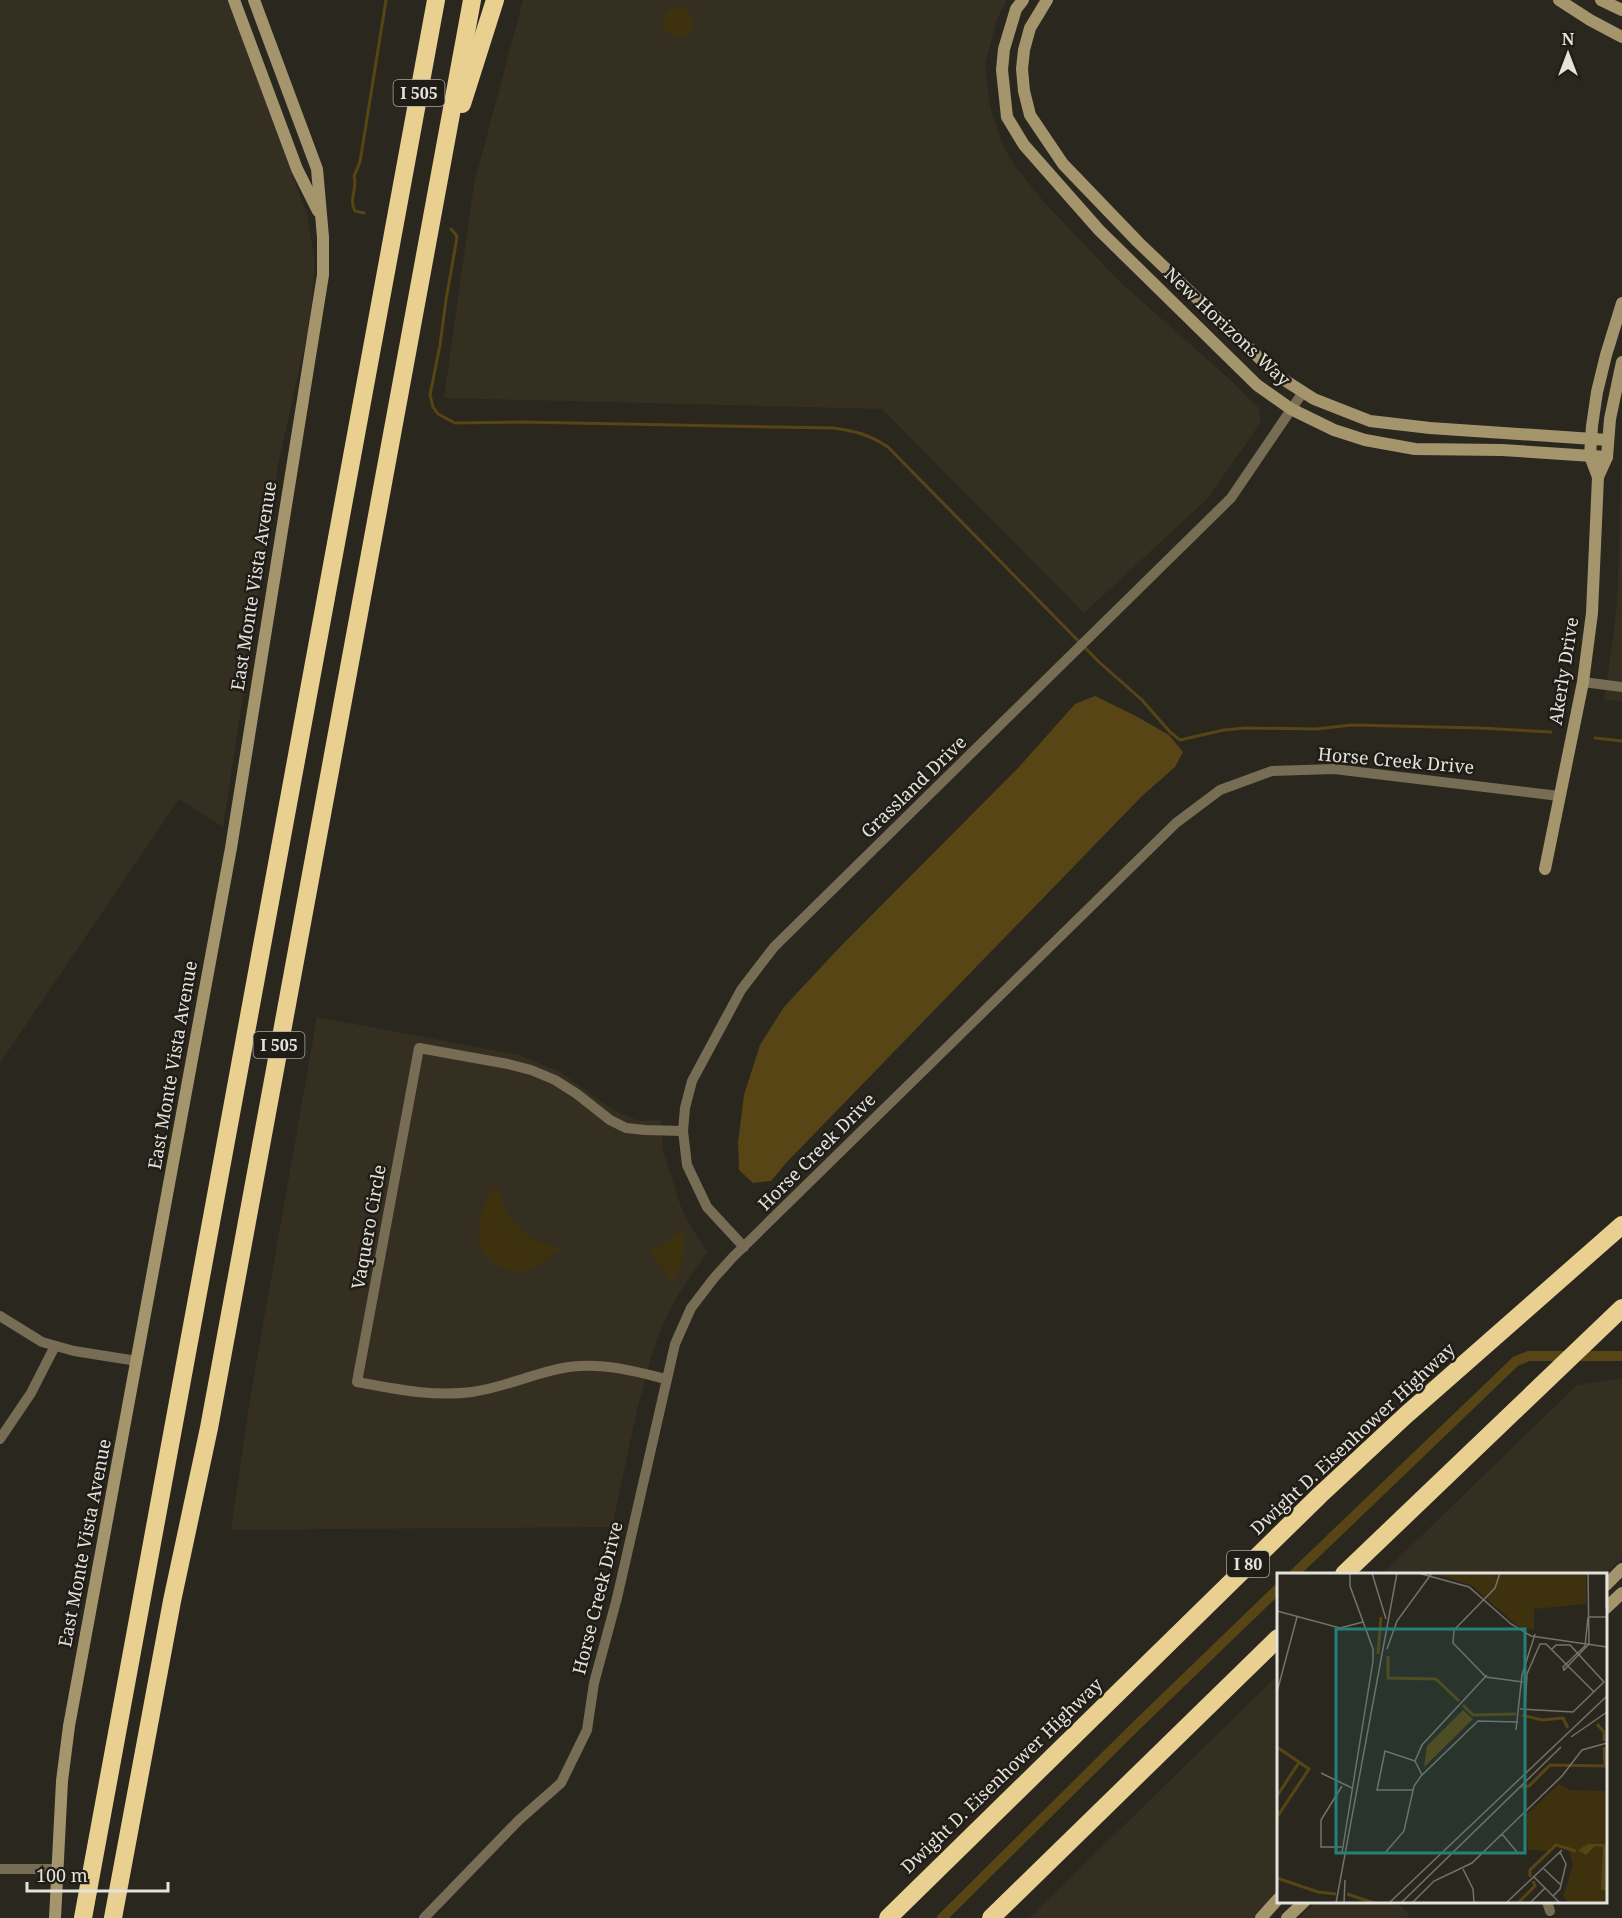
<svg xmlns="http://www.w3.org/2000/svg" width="1622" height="1918" font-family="'Noto Serif',serif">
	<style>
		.built { fill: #352f22 }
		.green { fill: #3e310e }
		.water { fill: #574515 }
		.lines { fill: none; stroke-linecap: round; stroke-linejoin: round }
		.stream { stroke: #574515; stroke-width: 3 }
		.canal { stroke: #574515; stroke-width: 10 }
		.street { stroke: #776d54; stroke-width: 10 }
		.secondary { stroke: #a5956d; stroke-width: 12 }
		.highway { stroke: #e9cf90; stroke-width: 18 }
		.labels { text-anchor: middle; stroke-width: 5; stroke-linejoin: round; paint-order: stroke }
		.shield { fill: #201d16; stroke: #a9a7a1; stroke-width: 1.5 }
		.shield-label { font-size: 16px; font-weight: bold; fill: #e4e2dd }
		.street-label { font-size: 18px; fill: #e4e2dd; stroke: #201d16 }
		.inset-river { fill: none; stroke: #574515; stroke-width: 3 }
		.inset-road { fill: none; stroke: #74726b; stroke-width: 1.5 }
		.view { fill: #248179; fill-opacity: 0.15; stroke: #248179; stroke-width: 3 }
		.inset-edge { fill: none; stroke: #e4e2dd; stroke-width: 3 }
	</style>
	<rect width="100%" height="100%" fill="#2a271f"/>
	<g class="built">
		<path d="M 0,0 L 231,0 L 307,215 L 315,261 L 310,322 L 279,460 L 223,827 L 179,799 L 0,1063 Z"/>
		<path d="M 523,0 L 1007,0 L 997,19 L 985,65 L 990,106 L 1002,143 L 1014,165 L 1044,202 L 1118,280 L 1226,376 L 1258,407 L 1261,422 L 1208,498 L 1084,613 L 882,409 L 444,398 L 474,184 Z"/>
		<path d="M 1622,449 L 1622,701 L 1604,700 L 1615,624 L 1618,582 Z"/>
		<path d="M 317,1017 L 519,1055 L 560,1072 L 615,1111 L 639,1121 L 661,1120 L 663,1151 L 680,1204 L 687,1220 L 707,1252 L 676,1298 L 663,1324 L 652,1354 L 637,1410 L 612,1527 L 231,1530 L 250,1399 Z"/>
		<path d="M 1622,1378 L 1622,1558 L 1605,1574 L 1382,1574 L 1577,1385 Z"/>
		<path d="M 1278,1675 L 1278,1895 L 1254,1918 L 1029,1918 Z"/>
		<path d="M 1316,1902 L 1396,1902 L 1408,1913 L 1408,1918 L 1299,1918 Z"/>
	</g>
	<g class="green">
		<circle cx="678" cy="22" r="15"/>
		<path d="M 493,1186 L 499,1188 C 504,1221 528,1243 561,1248 C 550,1256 540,1267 527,1271 C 517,1274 509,1271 500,1267 C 465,1251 480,1212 493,1186 Z"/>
		<path d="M 684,1228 C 684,1245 684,1261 676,1277 L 668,1279 C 665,1268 653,1260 651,1250 L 669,1241 Z"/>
	</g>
	<path class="water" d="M 1095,696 L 1134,715 L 1169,735 L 1183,752 L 1175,767 L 1142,796 L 786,1163 L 771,1181 L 753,1183 L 739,1170 L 738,1142 L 744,1095 L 760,1045 L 784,1007 L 838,949 L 1019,767 L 1075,704 Z"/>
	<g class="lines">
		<g class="stream">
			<path d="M 364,213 L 355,211 C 348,199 358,188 354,176 L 360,162 L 386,0"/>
			<path d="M 451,229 L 457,236 L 456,243 L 446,300 L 440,345 L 430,395 L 433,407 L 438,414 L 455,423 L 521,422 L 833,428 C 855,431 868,434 888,447 L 1099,662 L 1142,700 L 1170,732 L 1180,740 L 1224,730 L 1245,728 L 1316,729 L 1352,725 L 1479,728 L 1551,732"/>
			<path d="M 1595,738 L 1622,741"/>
		</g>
		<g class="canal">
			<path d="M 1294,1574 L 1516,1361 L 1529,1356 L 1622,1356"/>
			<path d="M 942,1918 L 1138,1724 L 1278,1589"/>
		</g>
		<g class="street">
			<path d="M 1583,682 L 1622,687"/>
			<path d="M 744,1247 L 707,1207 L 687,1165 L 683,1131 L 685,1108 L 692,1081 L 741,990 L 774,947 L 1231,498 L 1303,392"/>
			<path d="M 0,1316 L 42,1342 L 74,1351 L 137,1361"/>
			<path d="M 666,1379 C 638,1372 609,1364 580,1366 C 543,1368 509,1387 472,1392 C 433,1397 395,1389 357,1382 L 419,1048 L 508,1064 L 531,1070 L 555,1080 L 577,1094 L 610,1120 L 626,1128 L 645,1130 L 683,1131"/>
			<path d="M 0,1439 L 31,1393 L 55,1346"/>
			<path d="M 0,1869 L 59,1869"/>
			<path d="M 1547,1902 L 1550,1911"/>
			<path d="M 424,1918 L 519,1820 L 561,1783 L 587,1730 L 594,1683 L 617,1598 L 675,1344 L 691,1308 L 714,1278 L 733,1257 L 1176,823 L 1220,790 L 1272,771 L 1334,769 L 1559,796"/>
		</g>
		<g class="secondary">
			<path d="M 234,0 L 297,169 L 318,211"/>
			<path d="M 1023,0 L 1016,9 L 1004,49 L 1002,70 L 1007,117 L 1024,145 L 1099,230 L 1257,385 L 1291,409 L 1334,430 L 1365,440 L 1415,449 L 1502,450 L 1607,457"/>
			<path d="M 1047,0 L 1030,28 L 1024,50 L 1022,69 L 1024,91 L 1030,115 L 1063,164 L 1138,242 L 1278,376 L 1314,399 L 1370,421 L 1430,428 L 1608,440"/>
			<path d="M 1559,0 L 1590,20 L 1622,37"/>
			<path d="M 1601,0 L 1622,10"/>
			<path d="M 1598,477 L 1590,456 L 1592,426 L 1597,392 L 1606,355 L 1622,303"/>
			<path d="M 1545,869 L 1583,682 L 1592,613 L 1598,477 L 1607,457 L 1610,419 L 1622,362"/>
			<path d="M 1606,1585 L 1622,1569"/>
			<path d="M 1606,1608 L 1622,1593"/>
			<path d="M 55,1918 L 62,1781 L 69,1726 L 231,848 L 323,275 L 323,237 L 317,169 L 254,0"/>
			<path d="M 1261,1918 L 1278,1899"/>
			<path d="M 1287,1918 L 1304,1902"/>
		</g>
		<g class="highway">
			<path d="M 462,104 L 495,0"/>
			<path d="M 1344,1574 L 1622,1308"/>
			<path d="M 83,1918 L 436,0"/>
			<path d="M 113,1918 L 172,1601 L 209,1428 L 472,0"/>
			<path d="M 888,1918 L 1320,1495 L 1406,1415 L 1622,1225"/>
			<path d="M 991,1918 L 1278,1638"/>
		</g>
	</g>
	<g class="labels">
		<g class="shield">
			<rect x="393.5" y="80" width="51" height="26" rx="4.5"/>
			<rect x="253.5" y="1032" width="51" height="26" rx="4.5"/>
			<rect x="1227" y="1551" width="42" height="26" rx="4.5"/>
		</g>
		<g class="shield-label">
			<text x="419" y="99">I 505</text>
			<text x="279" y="1051">I 505</text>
			<text x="1248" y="1570">I 80</text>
		</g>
		<g class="street-label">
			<text transform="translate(1227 327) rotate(43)" y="6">New Horizons Way</text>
			<text transform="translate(254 586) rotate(-81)" y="6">East Monte Vista Avenue</text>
			<text transform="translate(1564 671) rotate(-81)" y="6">Akerly Drive</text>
			<text transform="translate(1396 761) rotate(5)" y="6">Horse Creek Drive</text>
			<text transform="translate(914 787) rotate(-44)" y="6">Grassland Drive</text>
			<text transform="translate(173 1065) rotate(-80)" y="6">East Monte Vista Avenue</text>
			<text transform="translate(817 1152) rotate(-45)" y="6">Horse Creek Drive</text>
			<text transform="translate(369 1227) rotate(-80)" y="6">Vaquero Circle</text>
			<text transform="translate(1353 1439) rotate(-43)" y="6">Dwight D. Eisenhower Highway</text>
			<text transform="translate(85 1543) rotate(-79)" y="6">East Monte Vista Avenue</text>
			<text transform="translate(598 1598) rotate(-76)" y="6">Horse Creek Drive</text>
			<text transform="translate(1002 1776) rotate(-44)" y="6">Dwight D. Eisenhower Highway</text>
		</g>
	</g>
	<g transform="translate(1277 1573)">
		<rect width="330" height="330" fill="#2a271f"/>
		<path d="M 155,0 L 309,0 L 309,31 L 257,36 L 257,57 L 242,54 L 194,12 ZM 282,211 L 294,217 L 330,218 L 330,330 L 292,330 L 286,323 L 296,292 L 292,278 L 279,271 L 272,278 L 251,277 L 249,242 Z" fill="#3e310e"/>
		<path d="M 186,137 L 196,146 L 147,194 L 150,173 ZM 311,271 L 327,271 L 330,276 L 330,318 L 324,316 L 326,274 L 318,273 L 309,282 L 301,277 Z" fill="#574515"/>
		<path class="inset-river" d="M 101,81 L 104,44M 111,83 L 111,105 L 159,106 L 182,128M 186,132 L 196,142 L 239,141M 245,142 L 265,147 L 286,145 L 291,155M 320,151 L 327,159 L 327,168M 0,174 L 32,196 L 0,244M 327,174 L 328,193M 244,214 L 252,213 L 273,192 L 330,193M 0,223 L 23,188M 253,304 L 253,297 L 279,272 L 299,278M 0,305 L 41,319 L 59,321M 70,321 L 97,330M 241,330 L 258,313 L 256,308"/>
		<path class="inset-road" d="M 95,0 L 109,46M 141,0 L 192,14 L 234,51 L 254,63 L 330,74M 223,0 L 218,15 L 177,57 L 176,70 L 209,104 L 246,109M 311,0 L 312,71 L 287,97 L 286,94 L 308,73 L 311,44M 329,35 L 329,0M 0,38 L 63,55 L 86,49M 311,44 L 330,44M 110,76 L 120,48 L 155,0M 0,119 L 20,44M 243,136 L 296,139 L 327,109 L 293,72 L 279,72 L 275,76M 248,136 L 250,101 L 263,71 L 269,71 L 317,119M 239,157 L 245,102 L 258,61M 294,164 L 330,139M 44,200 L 75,215M 145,202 L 138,188 L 145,172 L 210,102M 65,213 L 44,247 L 44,274 L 65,274M 136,217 L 100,217 L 108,178 L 138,188M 225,261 L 240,279M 65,280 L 96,88 L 96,76 L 73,13 L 73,0M 108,280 L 127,258 L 137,213 L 144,203 L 201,148 L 241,149M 266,295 L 284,312M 186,296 L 196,316 L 197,330M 257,304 L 283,330M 276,323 L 283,316 L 289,291 L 283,279M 59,330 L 120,0M 67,330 L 68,307M 112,330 L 330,123M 124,330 L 284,174M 135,330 L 157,308 L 195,290 L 285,203 L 305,177 L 330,170M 229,330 L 285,277M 253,330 L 268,315"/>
		<path class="view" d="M 59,56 L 248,56 L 248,280 L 59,280 Z"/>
		<rect width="330" height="330" class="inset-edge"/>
	</g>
	<g transform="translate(1568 54)" stroke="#201d16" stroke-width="4.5" paint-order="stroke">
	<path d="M0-4.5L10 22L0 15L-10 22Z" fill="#e4e2dd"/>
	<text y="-9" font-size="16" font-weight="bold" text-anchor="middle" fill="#e4e2dd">N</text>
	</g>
	<path d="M27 1882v9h141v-9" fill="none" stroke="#e4e2dd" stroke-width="3"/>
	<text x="36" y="1882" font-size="18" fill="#e4e2dd" stroke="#201d16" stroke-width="4.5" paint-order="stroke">100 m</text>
</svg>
